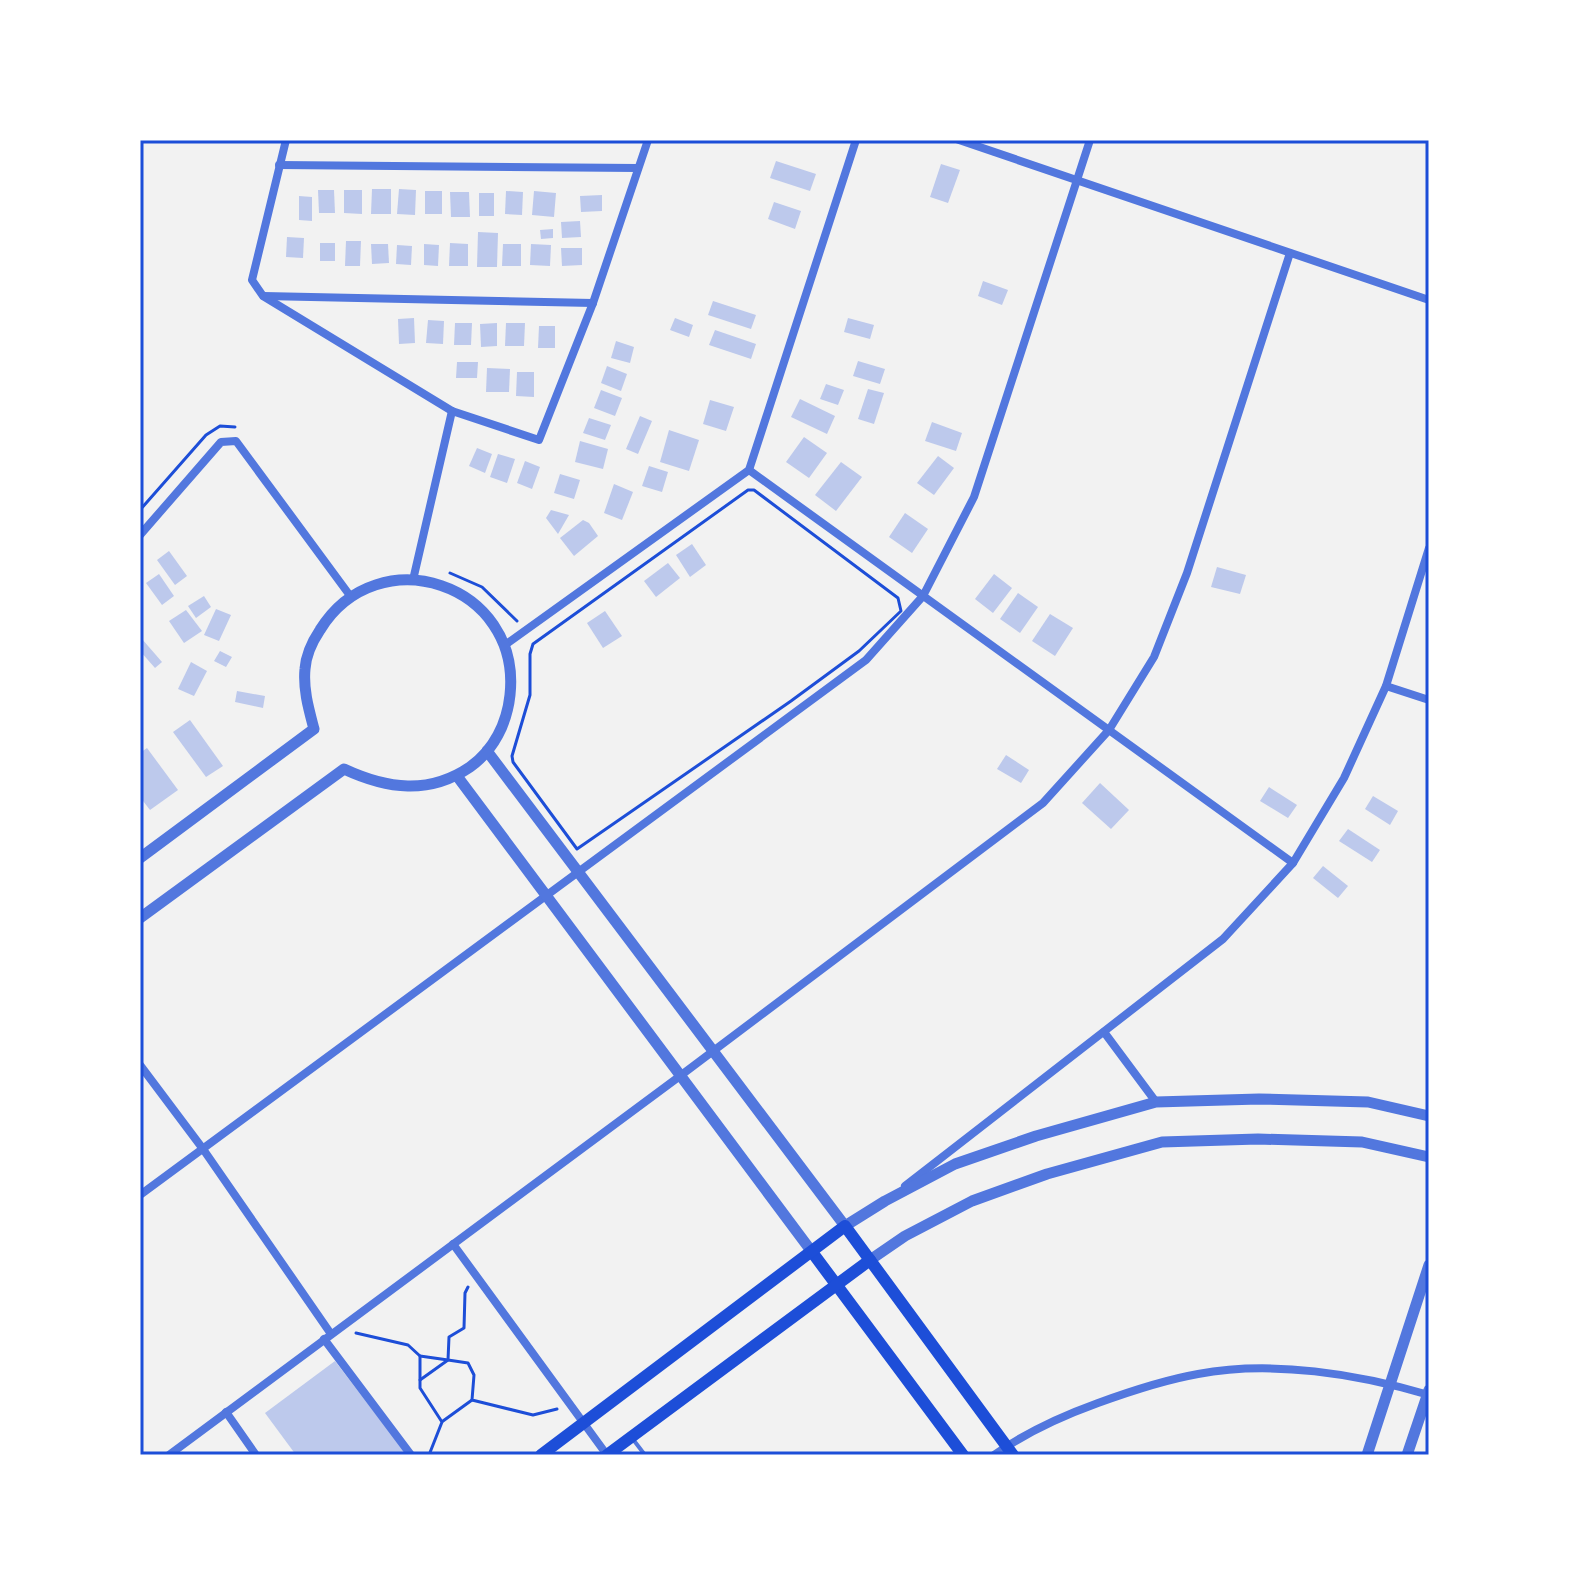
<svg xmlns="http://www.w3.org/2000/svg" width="1569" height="1595" font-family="'Work Sans',sans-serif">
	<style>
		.building { fill: #bdc9ec }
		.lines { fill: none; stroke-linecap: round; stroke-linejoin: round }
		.path { stroke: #1d4ed8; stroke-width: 3 }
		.service { stroke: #5277de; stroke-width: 4 }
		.minor { stroke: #5277de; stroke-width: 8 }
		.tertiary { stroke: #5277de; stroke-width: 11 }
		.secondary { stroke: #1d4ed8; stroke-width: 12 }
		.neatline { fill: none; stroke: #1d4ed8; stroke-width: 3 }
	</style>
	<rect width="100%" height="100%" fill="#f2f2f2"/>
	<g class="building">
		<path d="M 776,161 L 816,174 L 810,191 L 770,178 Z"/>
		<path d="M 941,164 L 960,170 L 948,203 L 930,197 Z"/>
		<path d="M 372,189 L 391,189 L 391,214 L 371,214 Z"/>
		<path d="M 399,189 L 416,190 L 415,215 L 397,214 Z"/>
		<path d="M 318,190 L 334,190 L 335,213 L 319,213 Z"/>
		<path d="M 344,190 L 362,190 L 362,214 L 344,213 Z"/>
		<rect x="425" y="191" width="17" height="23"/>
		<path d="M 506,191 L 523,192 L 522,215 L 505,214 Z"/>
		<path d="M 534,191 L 556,193 L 554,217 L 532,215 Z"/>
		<path d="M 450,192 L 469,192 L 470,217 L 451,217 Z"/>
		<rect x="479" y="193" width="15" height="23"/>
		<path d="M 602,195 L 602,211 L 581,212 L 580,196 Z"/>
		<path d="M 299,196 L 312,197 L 312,221 L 299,220 Z"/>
		<path d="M 774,202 L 801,211 L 795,229 L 768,219 Z"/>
		<path d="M 580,221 L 581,237 L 562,238 L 561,222 Z"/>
		<path d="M 553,229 L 553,238 L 541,239 L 540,230 Z"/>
		<path d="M 478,232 L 498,233 L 497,267 L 477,267 Z"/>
		<path d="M 287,237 L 304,238 L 303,258 L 286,257 Z"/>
		<path d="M 346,241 L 361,241 L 360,266 L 345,266 Z"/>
		<rect x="320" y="243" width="15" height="18"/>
		<path d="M 450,243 L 468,244 L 468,266 L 449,266 Z"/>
		<path d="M 371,244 L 388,244 L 389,263 L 372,264 Z"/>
		<path d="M 424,244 L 439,245 L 438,266 L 424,265 Z"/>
		<path d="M 503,244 L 521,244 L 521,266 L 502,266 Z"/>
		<path d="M 531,244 L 551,245 L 550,266 L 530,265 Z"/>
		<path d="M 397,245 L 412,246 L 411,265 L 396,264 Z"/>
		<path d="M 561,248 L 582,248 L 582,265 L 562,266 Z"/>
		<path d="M 983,281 L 1008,290 L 1002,305 L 978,296 Z"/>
		<path d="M 713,301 L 756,315 L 751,329 L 708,315 Z"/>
		<path d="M 414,318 L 415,343 L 399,344 L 398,319 Z"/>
		<path d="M 675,318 L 693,325 L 689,337 L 670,330 Z"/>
		<path d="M 848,318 L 874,325 L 870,339 L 844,332 Z"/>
		<path d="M 428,320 L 444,321 L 443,344 L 426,343 Z"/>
		<path d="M 455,323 L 472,323 L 471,345 L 454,345 Z"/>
		<path d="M 497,323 L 497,346 L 481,347 L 480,324 Z"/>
		<path d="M 506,323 L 525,323 L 524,346 L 505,346 Z"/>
		<path d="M 539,326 L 555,326 L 555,348 L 538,348 Z"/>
		<path d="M 715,330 L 756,344 L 751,359 L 709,345 Z"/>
		<path d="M 616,341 L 634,347 L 630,363 L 611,358 Z"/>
		<path d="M 858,361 L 885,369 L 880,384 L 853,376 Z"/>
		<path d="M 457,362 L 478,362 L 477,378 L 456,378 Z"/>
		<path d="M 607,366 L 627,374 L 621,391 L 601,383 Z"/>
		<path d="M 487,368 L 510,369 L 509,392 L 486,392 Z"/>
		<path d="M 517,372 L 534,372 L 534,397 L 516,396 Z"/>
		<path d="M 826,384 L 844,390 L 838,405 L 820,399 Z"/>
		<path d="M 868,389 L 884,393 L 874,424 L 858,419 Z"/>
		<path d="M 601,390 L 622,398 L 615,416 L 594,408 Z"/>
		<path d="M 800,399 L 835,416 L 827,434 L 791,417 Z"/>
		<path d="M 710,400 L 734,407 L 726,431 L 703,424 Z"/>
		<path d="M 640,416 L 652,421 L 638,454 L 626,449 Z"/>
		<path d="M 589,418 L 611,425 L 605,440 L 583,433 Z"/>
		<path d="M 932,422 L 962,433 L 956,451 L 925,441 Z"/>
		<path d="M 669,430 L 699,440 L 689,471 L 660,462 Z"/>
		<path d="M 804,437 L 827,453 L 809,478 L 786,462 Z"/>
		<path d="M 580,441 L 608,449 L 603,469 L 575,462 Z"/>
		<path d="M 477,448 L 492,454 L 485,473 L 469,466 Z"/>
		<path d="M 498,454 L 515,459 L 507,483 L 490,477 Z"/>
		<path d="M 938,456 L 954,468 L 934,495 L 917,483 Z"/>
		<path d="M 525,461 L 540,467 L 532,489 L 517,483 Z"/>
		<path d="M 841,462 L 862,477 L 836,511 L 815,495 Z"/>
		<path d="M 649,466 L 668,472 L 662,492 L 642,486 Z"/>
		<path d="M 560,474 L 580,480 L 574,499 L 554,493 Z"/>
		<path d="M 614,484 L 633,492 L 622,520 L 604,513 Z"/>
		<path d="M 551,510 L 569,515 L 558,534 L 546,518 Z"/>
		<path d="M 905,513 L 928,529 L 912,553 L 889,537 Z"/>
		<path d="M 583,520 L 589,523 L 598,536 L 574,556 L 560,538 Z"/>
		<path d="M 692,544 L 706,565 L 690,577 L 676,555 Z"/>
		<path d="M 169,551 L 187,576 L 175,585 L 157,560 Z"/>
		<path d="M 668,563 L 680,578 L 656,597 L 644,581 Z"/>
		<path d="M 1217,567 L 1246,575 L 1240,594 L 1211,587 Z"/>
		<path d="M 159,574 L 174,596 L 162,605 L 146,583 Z"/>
		<path d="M 994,574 L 1012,588 L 993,613 L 975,599 Z"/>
		<path d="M 1018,593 L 1038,607 L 1020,633 L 1000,619 Z"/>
		<path d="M 204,596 L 211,607 L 196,618 L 188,606 Z"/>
		<path d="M 216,609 L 231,615 L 219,641 L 204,635 Z"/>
		<path d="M 186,610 L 202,631 L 184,643 L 169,621 Z"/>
		<path d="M 605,611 L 622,636 L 603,648 L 587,623 Z"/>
		<path d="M 1050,614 L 1073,628 L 1055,656 L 1032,641 Z"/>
		<path d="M 142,639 L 162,662 L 155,668 L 140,651 Z"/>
		<path d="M 220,651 L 232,657 L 226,667 L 214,661 Z"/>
		<path d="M 191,662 L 207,671 L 194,696 L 178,689 Z"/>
		<path d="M 237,691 L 265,696 L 263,708 L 235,702 Z"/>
		<path d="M 190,720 L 223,766 L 206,777 L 173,732 Z"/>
		<path d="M 147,748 L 178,790 L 150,810 L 140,797 L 140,753 Z"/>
		<path d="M 1006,755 L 1029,770 L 1021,783 L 997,769 Z"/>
		<path d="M 1100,783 L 1129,810 L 1111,829 L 1082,803 Z"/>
		<path d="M 1269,787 L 1297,805 L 1288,818 L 1260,801 Z"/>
		<path d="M 1373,796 L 1398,811 L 1390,825 L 1365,809 Z"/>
		<path d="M 1348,829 L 1380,850 L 1372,862 L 1339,841 Z"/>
		<path d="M 1323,866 L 1348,886 L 1338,898 L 1313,878 Z"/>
		<path d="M 335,1361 L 407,1455 L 296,1455 L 265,1413 Z"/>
	</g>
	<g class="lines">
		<g class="path">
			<path d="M 748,490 L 754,490 L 898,598 L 901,611 L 859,651 L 791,701 L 577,849 L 513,762 L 512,756 L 530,695 L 530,654 L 533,644 Z"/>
			<path d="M 140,510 L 206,435 L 220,426 L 235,427"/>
			<path d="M 450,573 L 482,587 L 517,621"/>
			<path d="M 468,1287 L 465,1293 L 464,1328 L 449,1337 L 448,1360 L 468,1363 L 474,1375 L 472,1400 L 533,1415 L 557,1409"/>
			<path d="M 356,1333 L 408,1345 L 420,1356 L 420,1388 L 442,1422 L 429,1455"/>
			<path d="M 420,1380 L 448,1360 L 420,1356"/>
			<path d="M 443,1421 L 472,1400"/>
		</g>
		<path class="service" d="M 632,1438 L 645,1455"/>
		<g class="minor">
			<path d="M 286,140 L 252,280 L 263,296 L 452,411 L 539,440 L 593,303 L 648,140"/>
			<path d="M 959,140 L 1429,300"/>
			<path d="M 279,165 L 638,168"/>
			<path d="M 264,296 L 593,303"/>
			<path d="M 749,470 L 1293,863"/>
			<path d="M 140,535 L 221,442 L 236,441 L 351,597"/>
			<path d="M 413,580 L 452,411"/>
			<path d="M 505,645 L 749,470 L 856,140"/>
			<path d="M 1386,686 L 1429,700"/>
			<path d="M 1104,1032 L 1156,1102"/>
			<path d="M 140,1065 L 203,1149 L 331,1334"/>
			<path d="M 905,1186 L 1223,939 L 1293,863 L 1344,778 L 1386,686 L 1429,548"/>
			<path d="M 140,1195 L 866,660 L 923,596 L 974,497 L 1090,140"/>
			<path d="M 453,1244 L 607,1455"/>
			<path d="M 324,1339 L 411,1455"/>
			<path d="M 226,1412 L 256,1455"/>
			<path d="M 169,1455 L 680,1076 L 1043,803 L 1109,730 L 1154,657 L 1187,573 L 1290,253"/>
			<path d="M 994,1455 C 1025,1433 1062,1416 1098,1403 C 1131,1391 1164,1380 1198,1374 C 1272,1360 1358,1374 1429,1395"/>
		</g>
		<g class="tertiary">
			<path d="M 487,751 L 845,1226 L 885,1201 L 955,1164 L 1036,1136 L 1156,1102 L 1259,1099 L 1368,1102 L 1429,1116"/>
			<path d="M 457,776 L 812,1252"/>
			<path d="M 140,858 L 314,729 C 309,710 303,690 305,669 C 306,655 312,642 320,630 C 378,536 522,584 510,695 C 507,723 494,750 470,767 C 429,795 387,789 344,769 L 140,918"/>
			<path d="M 870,1260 L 905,1236 L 972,1201 L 1047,1174 L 1162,1142 L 1258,1139 L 1362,1142 L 1429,1157"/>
			<path d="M 1367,1455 L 1429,1265"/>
			<path d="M 1407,1455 L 1429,1390"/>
		</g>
		<g class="secondary">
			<path d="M 812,1252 L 963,1455"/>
			<path d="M 541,1455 L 845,1226 L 1013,1455"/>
			<path d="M 607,1455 L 870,1260"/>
		</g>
	</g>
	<rect width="1569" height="1595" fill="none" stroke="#ffffff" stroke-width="284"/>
	<rect x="142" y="142" width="1285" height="1311" class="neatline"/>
</svg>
